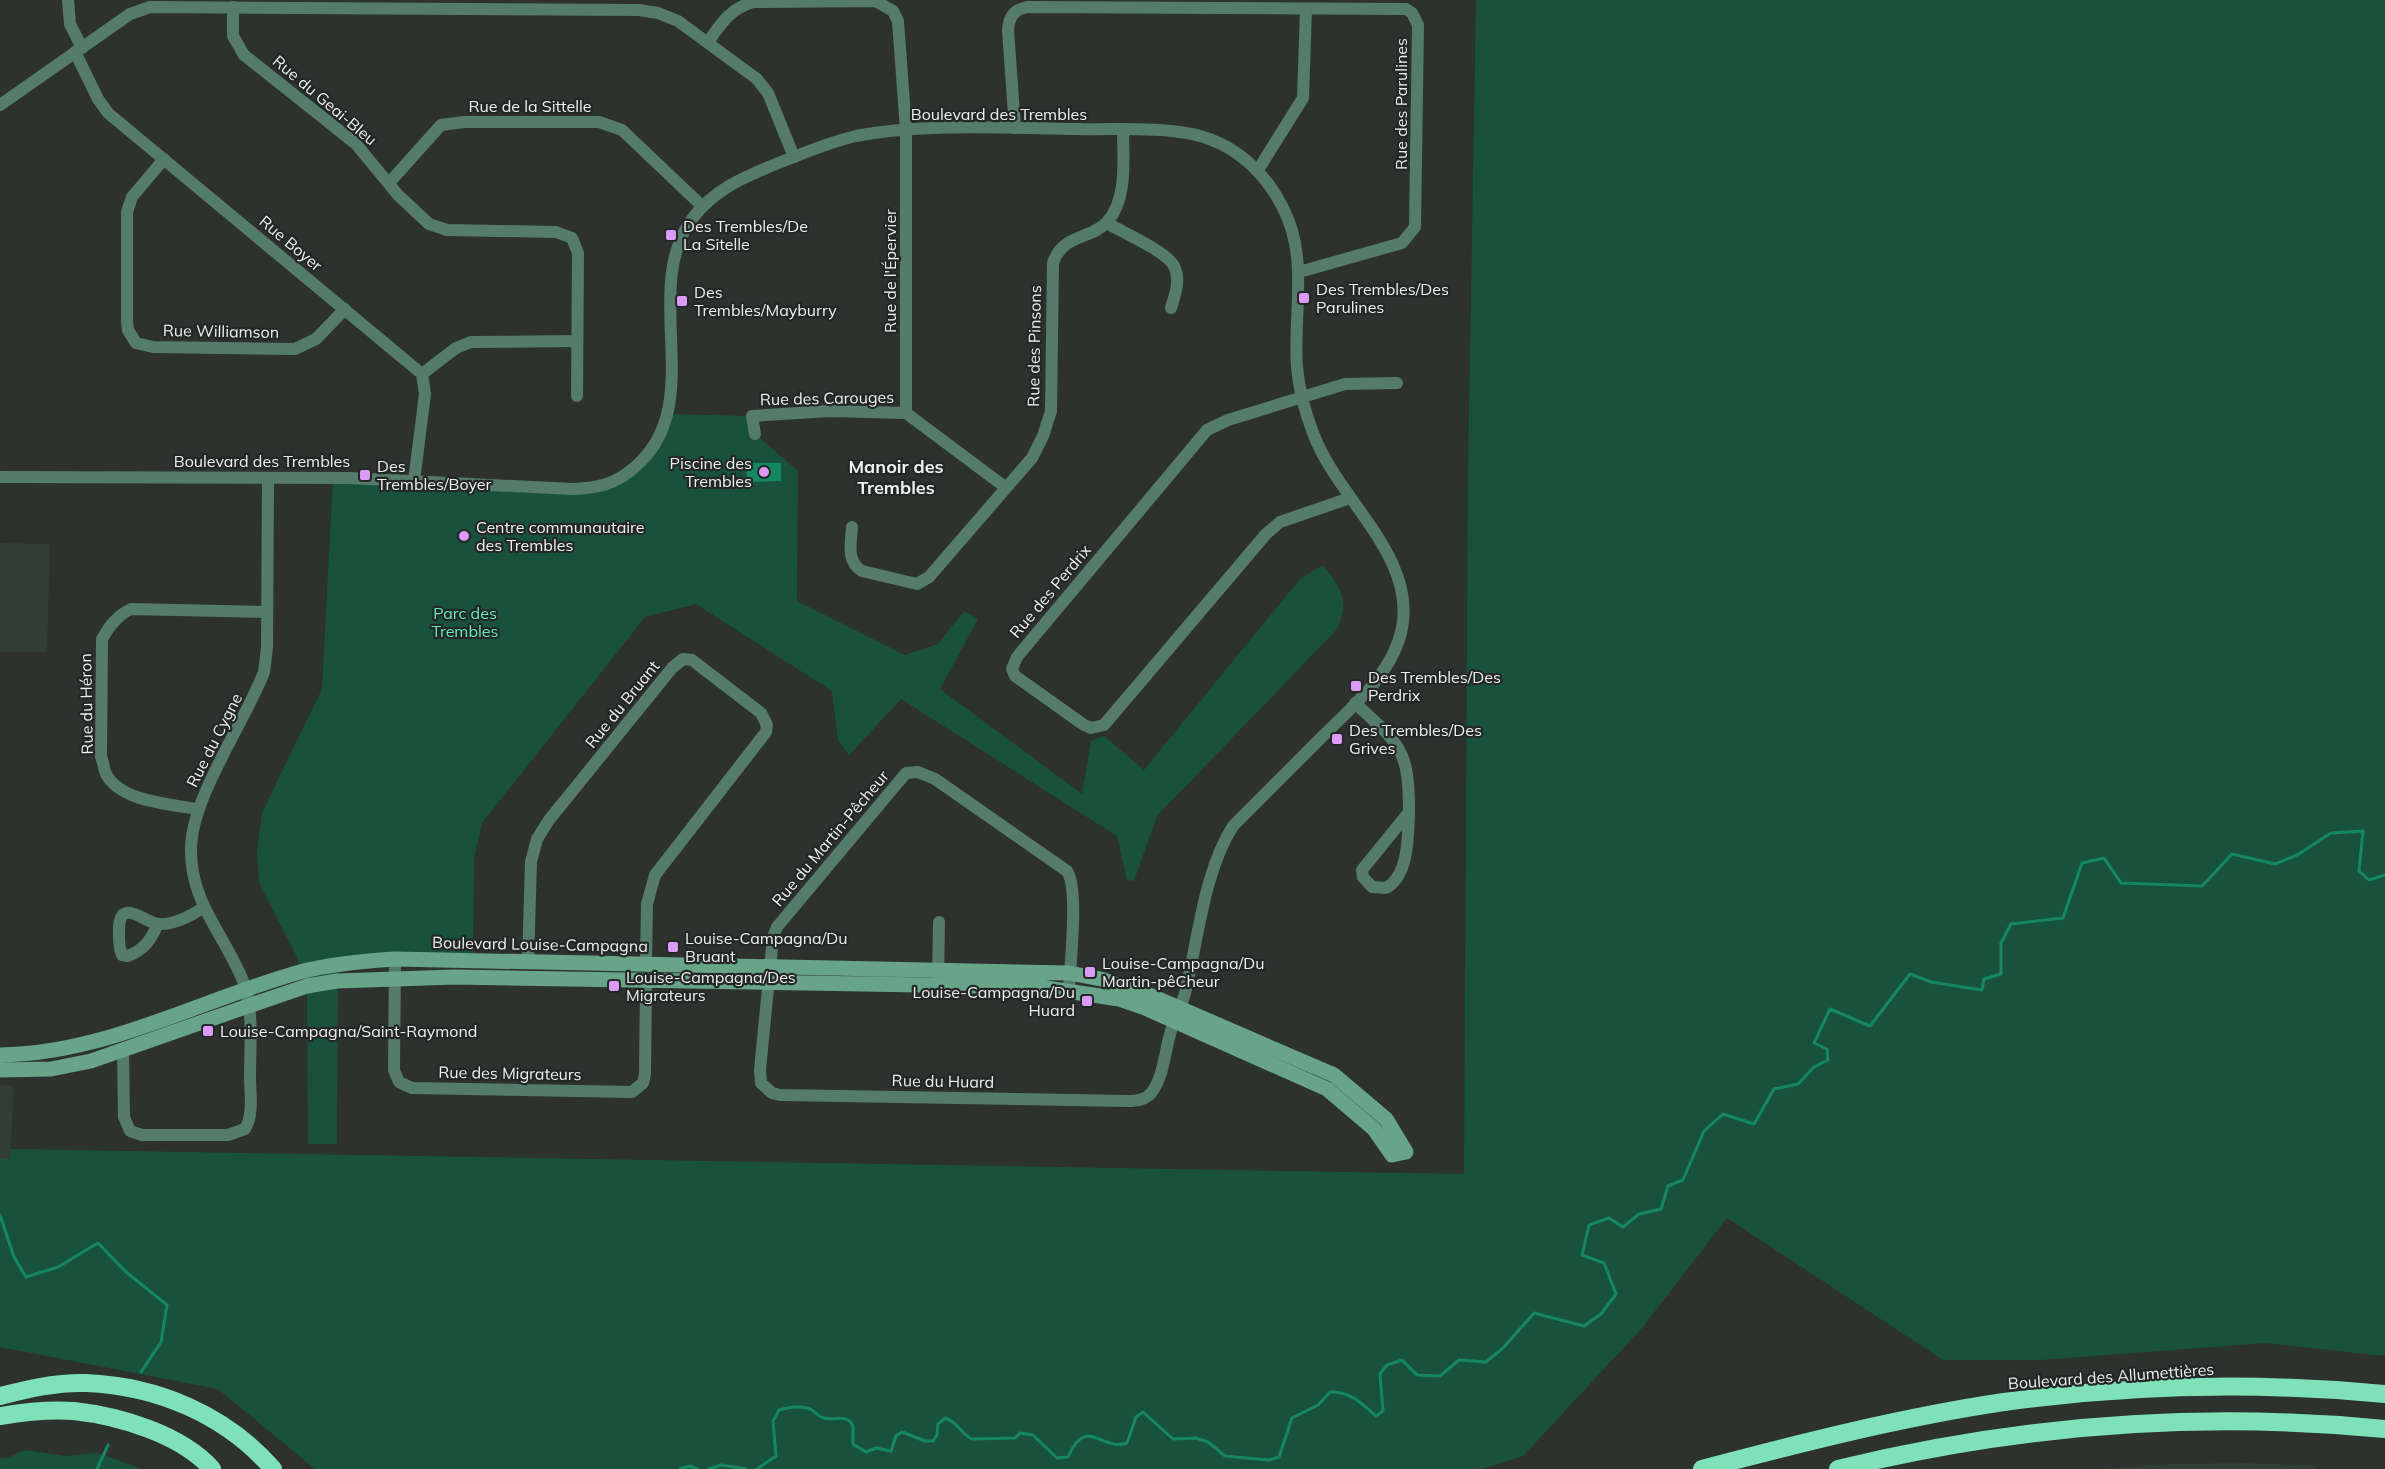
<svg xmlns="http://www.w3.org/2000/svg" width="2385" height="1469" font-family="Mulish,sans-serif">
	<style>
		.built { fill: #323d38 }
		.green { fill: #18523d }
		.water { fill: #168763 }
		.lines { fill: none; stroke-linecap: round; stroke-linejoin: round }
		.stream { stroke: #168763; stroke-width: 3 }
		.street { stroke: #557b6a; stroke-width: 12 }
		.secondary { stroke: #67a48a; stroke-width: 15 }
		.highway { stroke: #7fe1b9; stroke-width: 18 }
		.poi-dot { fill: #da9af6; stroke: #232826; stroke-width: 2 }
		.labels { text-anchor: middle; stroke-width: 4.5; stroke-linejoin: round; paint-order: stroke }
		.street-label { font-size: 16px; fill: #edf0ef; stroke: #232826 }
		.poi-label { font-size: 16px; fill: #edf0ef; stroke: #232826; text-anchor: start }
		.park-label { font-size: 16px; fill: #65edba; stroke: #232826 }
		.neighbourhood-label { font-size: 18px; font-weight: bold; fill: #edf0ef; stroke: #232826 }
	</style>
	<rect width="100%" height="100%" fill="#2d322f"/>
	<g class="built">
		<path d="M 0,543 L 50,544 L 47,652 L 0,652 Z"/>
		<path d="M 0,1085 L 14,1086 L 10,1159 L 0,1159 Z"/>
		<path d="M 2248,1463 L 2316,1466 L 2315,1469 L 2103,1469 L 2171,1464 Z"/>
	</g>
	<g class="green">
		<path d="M 1476,0 L 2385,0 L 2385,1356 L 2266,1343 L 2041,1360 L 1943,1360 L 1727,1218 L 1642,1328 L 1523,1456 L 1482,1469 L 315,1469 L 218,1389 L 0,1347 L 0,1159 L 10,1159 L 11,1149 L 1464,1174 L 1468,473 Z"/>
		<path d="M 667,414 L 752,416 L 755,434 L 798,471 L 797,601 L 905,655 L 938,644 L 964,611 L 978,619 L 940,689 L 1082,794 L 1091,741 L 1104,736 L 1144,770 L 1300,579 L 1323,565 C 1341,589 1349,598 1338,628 L 1157,816 L 1134,881 L 1127,880 L 1117,836 L 901,699 L 849,755 L 838,740 L 832,691 L 696,604 L 645,617 L 482,823 L 474,857 L 473,961 L 338,966 L 337,1144 L 308,1144 L 307,986 L 296,955 L 259,883 L 257,850 L 262,813 L 322,689 L 333,478 L 573,489 L 634,468 Z"/>
		<path d="M 25,1450 L 65,1456 L 98,1453 L 142,1469 L 0,1469 L 0,1458 L 7,1458 Z"/>
	</g>
	<path class="water" d="M 746,463 L 781,463 L 781,481 L 747,482 Z"/>
	<g class="lines">
		<g class="stream">
			<path d="M 0,1215 L 14,1257 L 26,1277 L 58,1267 L 98,1243 L 126,1272 L 167,1305 L 161,1342 L 141,1372"/>
			<path d="M 97,1469 L 108,1445"/>
			<path d="M 680,1469 L 690,1466 L 697,1469"/>
			<path d="M 709,1469 L 721,1465 L 746,1469"/>
			<path d="M 757,1469 L 776,1456 L 773,1421 L 779,1410 C 788,1407 803,1405 812,1410 C 816,1413 819,1417 824,1418 C 835,1421 847,1413 853,1426 L 853,1444 L 866,1452 L 876,1448 L 891,1451 L 896,1436 L 902,1432 L 925,1441 L 933,1441 L 937,1435 L 938,1424 L 945,1418 C 957,1421 961,1434 972,1439 L 1015,1438 L 1020,1433 L 1033,1435 L 1057,1458 L 1068,1457 C 1087,1414 1101,1452 1127,1443 L 1136,1417 L 1143,1412 L 1173,1439 L 1196,1438 L 1208,1442 L 1225,1456 L 1269,1460 L 1279,1457 L 1292,1418 L 1318,1405 L 1330,1392 C 1350,1391 1361,1403 1376,1416 L 1383,1411 L 1380,1374 L 1387,1365 L 1402,1360 L 1417,1375 L 1440,1376 L 1459,1360 L 1486,1362 L 1503,1348 L 1534,1313 L 1584,1326 L 1601,1314 L 1616,1294 L 1604,1263 L 1582,1255 L 1589,1225 L 1609,1218 L 1623,1227 L 1639,1214 L 1661,1209 L 1668,1186 L 1683,1180 L 1704,1131 L 1723,1114 L 1754,1124 L 1774,1089 L 1798,1084 L 1814,1067 L 1828,1060 L 1827,1049 L 1814,1043 L 1830,1009 L 1870,1026 L 1910,974 L 1931,982 L 1982,990 L 1984,979 L 2001,974 L 2001,943 L 2011,924 L 2063,918 L 2082,863 L 2104,858 L 2121,883 L 2202,886 L 2232,854 L 2275,864 L 2297,855 L 2331,833 L 2363,831 L 2359,871 L 2369,880 L 2385,875"/>
		</g>
		<g class="street">
			<path d="M 68,0 L 70,24 L 82,48"/>
			<path d="M 233,7 L 233,36 L 244,55 L 356,144 L 398,195 L 429,224 L 447,230 L 556,232 L 572,238 L 578,253 L 577,396"/>
			<path d="M 708,42 C 722,22 730,9 753,2 L 876,1 L 893,11 L 898,21 L 906,130 L 906,413"/>
			<path d="M 75,52 L 98,99 L 108,113 L 422,374 L 425,394 L 414,481"/>
			<path d="M 0,105 L 130,14 L 150,7 L 639,10 L 658,13 L 678,21 L 757,79 L 768,93 L 794,157"/>
			<path d="M 1015,128 L 1008,30 C 1009,16 1014,10 1027,7 L 1406,9 L 1412,13 L 1418,25 L 1415,227 L 1402,243 L 1299,272"/>
			<path d="M 164,159 L 132,197 L 127,212 L 127,322 L 128,330 L 136,343 L 153,347 L 295,349 L 316,339 L 345,309"/>
			<path d="M 1258,170 L 1303,98 L 1306,9"/>
			<path d="M 389,183 L 441,125 L 464,122 L 599,122 L 622,130 L 702,206"/>
			<path d="M 1107,223 C 1122,232 1166,251 1174,266 C 1181,280 1175,295 1171,308"/>
			<path d="M 422,374 L 456,348 L 471,342 L 577,341"/>
			<path d="M 755,434 L 752,416 L 830,411 L 906,413 L 1005,487"/>
			<path d="M 0,477 L 349,478 L 573,489 C 598,488 616,484 635,467 C 709,404 639,291 692,219 C 713,190 744,177 776,164 C 802,154 829,142 856,136 C 926,123 1006,128 1077,129 C 1110,130 1145,127 1179,132 C 1226,137 1262,166 1283,208 C 1309,258 1293,314 1297,367 C 1299,390 1305,412 1313,433 C 1338,500 1416,555 1402,628 C 1393,675 1349,709 1317,742 C 1289,770 1261,798 1233,826 C 1204,871 1198,940 1185,993 C 1182,1006 1174,1018 1171,1031 C 1165,1049 1164,1076 1152,1092 C 1146,1100 1137,1101 1127,1101 L 780,1095 L 772,1093 L 761,1083 L 760,1070 L 773,937 L 777,927 L 906,773 L 918,772 L 935,779 L 1067,871 C 1079,888 1070,965 1069,990"/>
			<path d="M 1350,498 L 1280,522 L 1266,534 L 1104,725 L 1091,728 L 1084,725 L 1015,676 L 1012,669 L 1017,657 L 1207,430 L 1228,420 L 1345,384 L 1397,383"/>
			<path d="M 852,527 C 851,544 846,561 862,571 L 917,584 L 929,577 L 1032,458 L 1043,436 L 1051,411 L 1053,263 C 1063,233 1091,240 1107,222 C 1128,199 1123,159 1123,130"/>
			<path d="M 1355,703 C 1400,745 1409,748 1409,812 L 1362,870 L 1363,877 L 1372,887 L 1386,888 C 1409,876 1408,835 1409,812"/>
			<path d="M 197,809 C 170,804 121,802 106,774 C 104,769 103,762 101,756 L 102,639 C 110,625 117,616 131,609 L 267,612"/>
			<path d="M 158,924 C 150,941 145,949 128,956 L 122,955 C 118,946 119,937 119,927 C 121,897 147,924 159,924 C 173,925 192,915 203,908"/>
			<path d="M 395,959 L 394,1070 L 399,1082 L 412,1088 L 632,1092 L 643,1083 L 645,1074 L 646,982"/>
			<path d="M 528,962 L 531,862 L 537,839 L 549,820 L 672,668 L 683,659 L 692,660 L 761,713 L 767,725 L 766,732 L 655,875 L 647,904 L 646,964"/>
			<path d="M 938,979 L 939,922"/>
			<path d="M 123,1050 L 124,1117 L 130,1131 L 142,1135 L 228,1135 L 245,1129 C 254,1114 250,1093 250,1076 C 250,1045 254,1010 243,981 C 225,935 191,904 191,851 C 190,799 244,724 264,672 L 267,648 L 268,478"/>
		</g>
		<path class="secondary" d="M 0,1055 C 105,1054 200,1000 300,972 C 330,964 364,961 395,959 L 1069,973 L 1101,979 L 1149,995 L 1334,1075 L 1386,1119 L 1406,1152 L 1392,1155 L 1374,1129 L 1327,1089 L 1145,1008 L 1119,999 L 1040,987 L 455,977 L 337,981 L 307,986 L 248,1006 L 91,1061 L 51,1069 L 0,1070"/>
		<g class="highway">
			<path d="M 0,1396 C 28,1389 57,1382 86,1383 C 158,1386 226,1415 273,1469"/>
			<path d="M 0,1416 C 24,1412 49,1409 74,1411 C 119,1416 181,1434 212,1469"/>
			<path d="M 1702,1469 C 1801,1443 1902,1417 2004,1402 C 2129,1385 2259,1382 2385,1394"/>
			<path d="M 1838,1469 C 2018,1425 2201,1411 2385,1429"/>
		</g>
	</g>
	<g class="poi-dot">
		<rect x="665" y="229" width="12" height="12" rx="3"/>
		<rect x="1298" y="292" width="12" height="12" rx="3"/>
		<rect x="676" y="295" width="12" height="12" rx="3"/>
		<circle cx="764" cy="472" r="6"/>
		<rect x="359" y="469" width="12" height="12" rx="3"/>
		<circle cx="464" cy="536" r="6"/>
		<rect x="1350" y="680" width="12" height="12" rx="3"/>
		<rect x="1331" y="733" width="12" height="12" rx="3"/>
		<rect x="667" y="941" width="12" height="12" rx="3"/>
		<rect x="1084" y="966" width="12" height="12" rx="3"/>
		<rect x="608" y="980" width="12" height="12" rx="3"/>
		<rect x="1081" y="995" width="12" height="12" rx="3"/>
		<rect x="202" y="1025" width="12" height="12" rx="3"/>
	</g>
	<g class="labels">
		<g class="street-label">
			<text transform="translate(325 100) rotate(40)" y="6">Rue du Geai-Bleu</text>
			<text transform="translate(1401 104) rotate(-90)" y="6">Rue des Parulines</text>
			<text x="530" y="112">Rue de la Sittelle</text>
			<text x="999" y="120">Boulevard des Trembles</text>
			<text transform="translate(291 243) rotate(40)" y="6">Rue Boyer</text>
			<text transform="translate(890 271) rotate(-90)" y="6">Rue de l'Épervier</text>
			<text transform="translate(221 331) rotate(1)" y="6">Rue Williamson</text>
			<text transform="translate(1034 346) rotate(-89)" y="6">Rue des Pinsons</text>
			<text transform="translate(827 398) rotate(-1)" y="6">Rue des Carouges</text>
			<text x="262" y="467">Boulevard des Trembles</text>
			<text transform="translate(1050 591) rotate(-50)" y="6">Rue des Perdrix</text>
			<text transform="translate(86 704) rotate(-91)" y="6">Rue du Héron</text>
			<text transform="translate(622 704) rotate(-51)" y="6">Rue du Bruant</text>
			<text transform="translate(214 740) rotate(-63)" y="6">Rue du Cygne</text>
			<text transform="translate(830 838) rotate(-50)" y="6">Rue du Martin-Pêcheur</text>
			<text transform="translate(540 944) rotate(1)" y="6">Boulevard Louise-Campagna</text>
			<text transform="translate(510 1073) rotate(1)" y="6">Rue des Migrateurs</text>
			<text transform="translate(943 1081) rotate(1)" y="6">Rue du Huard</text>
			<text transform="translate(2111 1376) rotate(-4)" y="6">Boulevard des Allumettières</text>
		</g>
		<g class="poi-label">
			<text x="683" y="232">Des Trembles/De<tspan x="683" dy="18">La Sitelle</tspan></text>
			<text x="1316" y="295">Des Trembles/Des<tspan x="1316" dy="18">Parulines</tspan></text>
			<text x="694" y="298">Des<tspan x="694" dy="18">Trembles/Mayburry</tspan></text>
			<text x="752" y="469" text-anchor="end">Piscine des<tspan x="752" dy="18">Trembles</tspan></text>
			<text x="377" y="472">Des<tspan x="377" dy="18">Trembles/Boyer</tspan></text>
			<text x="476" y="533">Centre communautaire<tspan x="476" dy="18">des Trembles</tspan></text>
			<text x="1368" y="683">Des Trembles/Des<tspan x="1368" dy="18">Perdrix</tspan></text>
			<text x="1349" y="736">Des Trembles/Des<tspan x="1349" dy="18">Grives</tspan></text>
			<text x="685" y="944">Louise-Campagna/Du<tspan x="685" dy="18">Bruant</tspan></text>
			<text x="1102" y="969">Louise-Campagna/Du<tspan x="1102" dy="18">Martin-pêCheur</tspan></text>
			<text x="626" y="983">Louise-Campagna/Des<tspan x="626" dy="18">Migrateurs</tspan></text>
			<text x="1075" y="998" text-anchor="end">Louise-Campagna/Du<tspan x="1075" dy="18">Huard</tspan></text>
			<text x="220" y="1037">Louise-Campagna/Saint-Raymond</text>
		</g>
		<g class="park-label">
			<text x="465" y="619">Parc des<tspan x="465" dy="18">Trembles</tspan></text>
		</g>
		<g class="neighbourhood-label">
			<text x="896" y="473">Manoir des<tspan x="896" dy="21">Trembles</tspan></text>
		</g>
	</g>
</svg>
